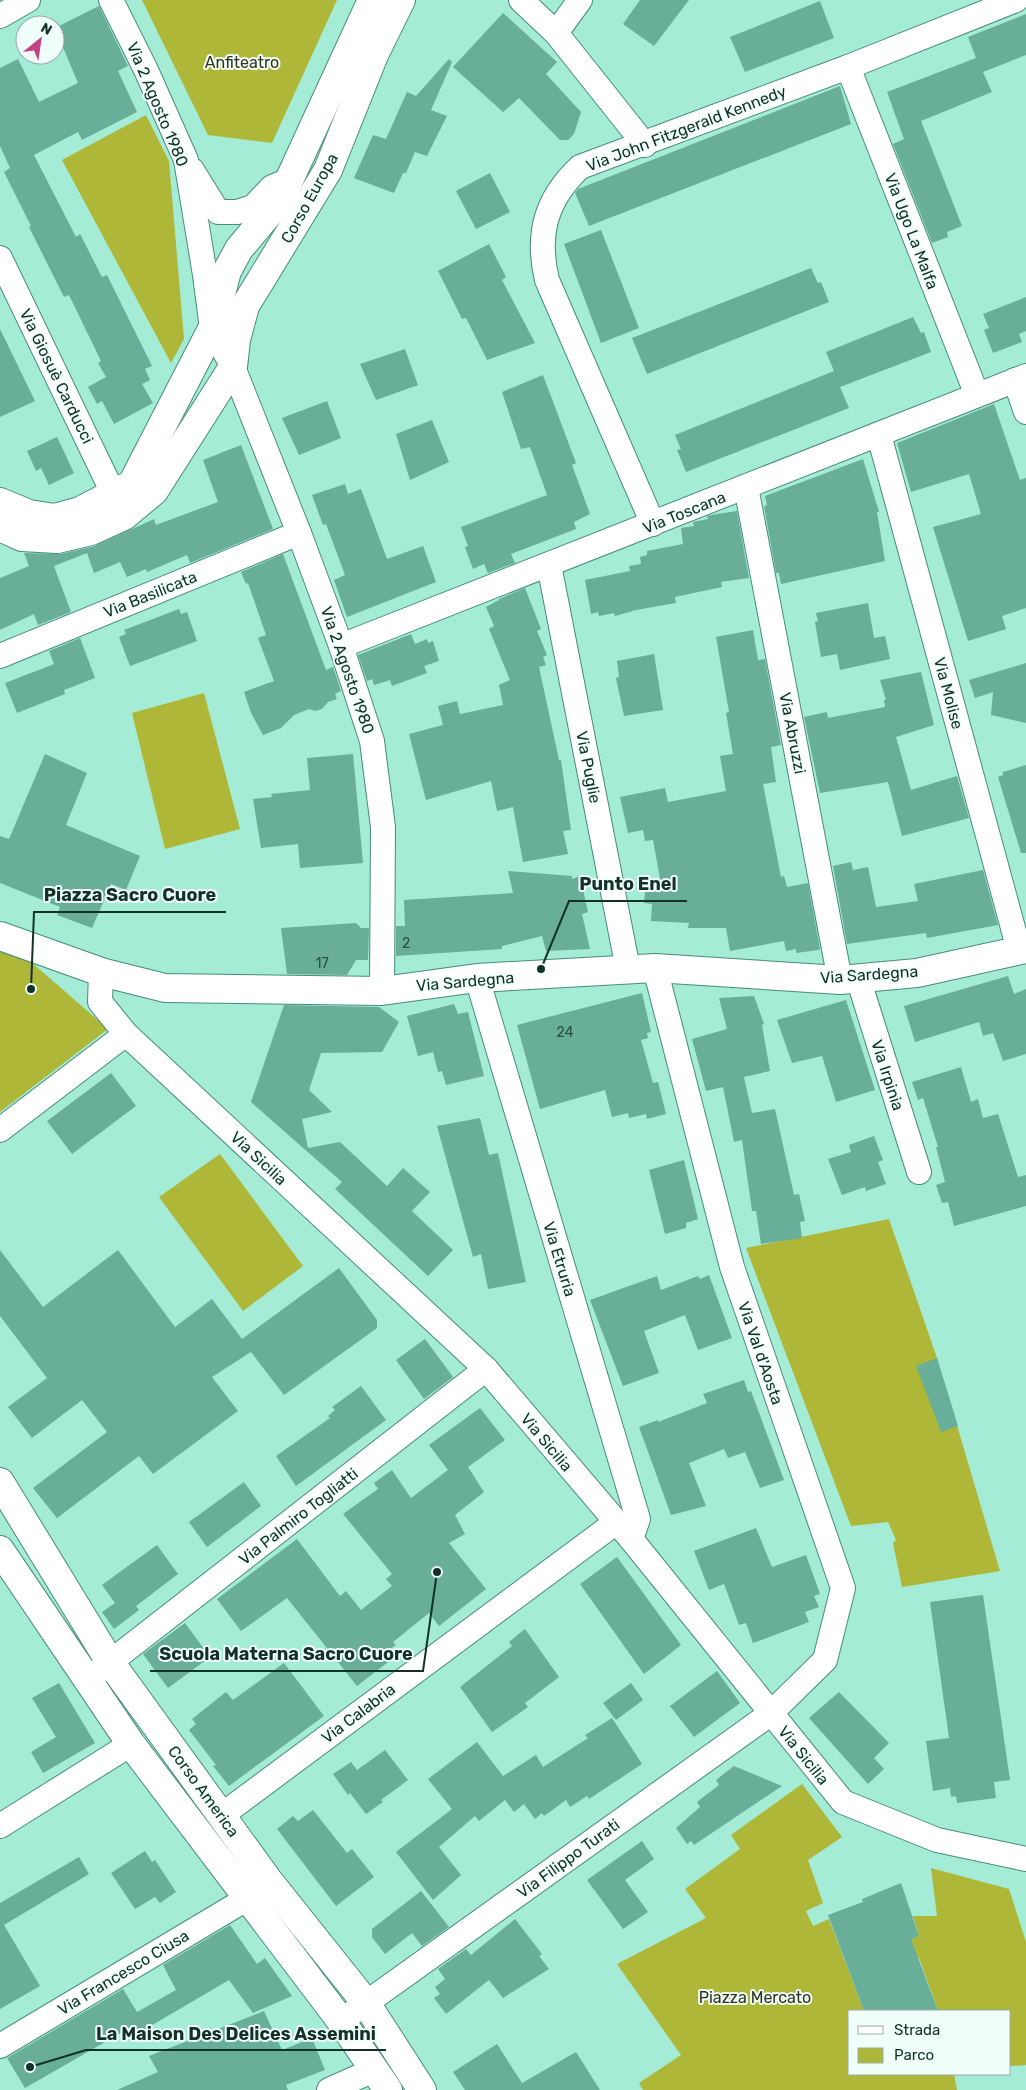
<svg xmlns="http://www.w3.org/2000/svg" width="1026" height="2090" font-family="Rubik,sans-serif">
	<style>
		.green { fill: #afb738 }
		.building { fill: #68ae99 }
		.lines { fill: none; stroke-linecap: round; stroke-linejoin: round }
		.street-casing { stroke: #468d79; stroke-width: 26 }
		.secondary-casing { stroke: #468d79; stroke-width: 30 }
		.street { stroke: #fff; stroke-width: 24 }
		.secondary { stroke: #fff; stroke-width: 28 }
		.labels { text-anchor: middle; stroke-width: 4; stroke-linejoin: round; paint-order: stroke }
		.number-label { font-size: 14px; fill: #285044 }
		.park-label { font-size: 16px; fill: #30331c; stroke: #f1fffa }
		.street-label { font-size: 16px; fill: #133128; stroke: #f1fffa }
		.leader { fill: none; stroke: #133128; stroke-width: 2 }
		.callout-dot { fill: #133128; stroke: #f1fffa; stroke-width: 2 }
		.callout-label { font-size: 18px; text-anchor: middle; font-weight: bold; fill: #133128; stroke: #f1fffa; stroke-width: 4; stroke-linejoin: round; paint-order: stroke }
	</style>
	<rect width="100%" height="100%" fill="#a4ecd5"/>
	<g class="green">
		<path d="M 142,0 L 337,0 L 272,143 L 208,135 Z"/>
		<path d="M 146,115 L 169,161 L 184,339 L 171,363 L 62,160 Z"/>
		<path d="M 204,693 L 240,829 L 165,849 L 132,713 Z"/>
		<path d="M 0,943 L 15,948 L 108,1029 L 0,1112 Z"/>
		<path d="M 220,1154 L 303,1266 L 243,1311 L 159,1197 Z"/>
		<path d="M 889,1219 L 937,1358 L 1000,1571 L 902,1587 L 893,1543 L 896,1540 L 888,1522 L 851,1526 L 746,1248 Z"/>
		<path d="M 802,1784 L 842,1837 L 808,1860 L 823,1903 L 806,1911 L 813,1926 L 829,1919 L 864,2011 L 850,2011 L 850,2074 L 954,2074 L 957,2090 L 643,2090 L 639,2083 L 681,2055 L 617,1964 L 706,1918 L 685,1889 L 740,1849 L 731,1835 Z"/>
		<path d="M 931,1868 L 1009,1889 L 1026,1942 L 1026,2065 L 1010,2066 L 1010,2011 L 928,2011 L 937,2008 L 919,1958 L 908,1961 L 901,1942 L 919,1936 L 913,1916 L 937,1916 Z"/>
	</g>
	<g class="building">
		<path d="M 640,0 L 689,0 L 654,46 L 623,24 Z"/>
		<path d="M 820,1 L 834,38 L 745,72 L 730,37 Z"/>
		<path d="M 99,6 L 128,66 L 118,71 L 137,112 L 82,140 L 78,132 L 34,155 L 76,237 L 80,234 L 102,277 L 107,275 L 152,366 L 145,369 L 150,380 L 142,384 L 153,403 L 114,424 L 102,401 L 97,404 L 88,387 L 106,377 L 98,363 L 101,361 L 69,295 L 64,297 L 29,227 L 31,226 L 4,172 L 10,168 L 0,146 L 0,68 L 18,59 L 39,102 L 78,83 L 55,28 Z"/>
		<path d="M 503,13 L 557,62 L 546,74 L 581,112 L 574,134 L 568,140 L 560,140 L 519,98 L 503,112 L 453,67 Z"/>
		<path d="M 1026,14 L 1026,55 L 983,72 L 992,92 L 921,121 L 962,226 L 947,232 L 948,237 L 932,243 L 893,144 L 904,139 L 887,92 L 976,58 L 968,37 Z"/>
		<path d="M 449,59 L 452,62 L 431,110 L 447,116 L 427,156 L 415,152 L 406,173 L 403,173 L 394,193 L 354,178 L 373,135 L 386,139 L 407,92 L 416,96 Z"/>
		<path d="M 840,86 L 851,124 L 589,226 L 575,193 L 578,189 Z"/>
		<path d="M 490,173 L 510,212 L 476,229 L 456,191 Z"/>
		<path d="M 601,230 L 639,328 L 601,343 L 564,244 Z"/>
		<path d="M 489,244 L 506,277 L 502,280 L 535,343 L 487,360 L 466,318 L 462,319 L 438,271 Z"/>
		<path d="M 811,268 L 818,283 L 821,282 L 829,302 L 647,374 L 632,338 Z"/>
		<path d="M 1026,297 L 1026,331 L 1019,334 L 1022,342 L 993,353 L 984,330 L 989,328 L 983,314 Z"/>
		<path d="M 913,317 L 921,333 L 924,332 L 931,352 L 840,387 L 849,408 L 686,472 L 677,450 L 681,449 L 675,435 L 834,371 L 826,352 Z"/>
		<path d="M 0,329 L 35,401 L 0,417 Z"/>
		<path d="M 405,349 L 418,385 L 376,400 L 360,364 Z"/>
		<path d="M 543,375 L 576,463 L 572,465 L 590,514 L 574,522 L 576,529 L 511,554 L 515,563 L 488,573 L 484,564 L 473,569 L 465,547 L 468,546 L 461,527 L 547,495 L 530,447 L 521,449 L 502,392 Z"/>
		<path d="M 327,401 L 341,438 L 299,455 L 282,418 Z"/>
		<path d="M 994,404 L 1020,480 L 1026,478 L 1026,608 L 1002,616 L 1006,629 L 968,641 L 933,527 L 981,514 L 969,474 L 911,492 L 897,443 Z"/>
		<path d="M 432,420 L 449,462 L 410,480 L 396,434 Z"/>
		<path d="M 57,437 L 74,473 L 49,485 L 41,468 L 36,471 L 27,451 Z"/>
		<path d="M 241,445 L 273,529 L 190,563 L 187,555 L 147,572 L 146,569 L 127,577 L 120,562 L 94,573 L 87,553 L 54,566 L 71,612 L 38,625 L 34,614 L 0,630 L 0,578 L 29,566 L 24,553 L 60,554 L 95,546 L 154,519 L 156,525 L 218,502 L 203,460 Z"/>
		<path d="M 863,459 L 879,512 L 877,512 L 885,561 L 781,584 L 779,573 L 776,573 L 764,506 L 767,505 L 765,496 Z"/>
		<path d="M 345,484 L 348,494 L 361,489 L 387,559 L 423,546 L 436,582 L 347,617 L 334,580 L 345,575 L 326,524 L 323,525 L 312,495 Z"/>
		<path d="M 737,511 L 749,578 L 721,582 L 722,587 L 675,597 L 676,603 L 636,610 L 615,616 L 614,613 L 599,616 L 598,612 L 591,614 L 585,580 L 630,571 L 629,566 L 641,564 L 640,557 L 647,555 L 647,551 L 683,544 L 681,528 L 694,526 L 693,522 L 708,519 L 707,516 L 711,515 Z"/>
		<path d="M 283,554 L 326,670 L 333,667 L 341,691 L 335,694 L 337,699 L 328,702 L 322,709 L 315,711 L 309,709 L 294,715 L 281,728 L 263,735 L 251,713 L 244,692 L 274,681 L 258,638 L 266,635 L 248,583 L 246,584 L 241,572 Z"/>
		<path d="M 525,588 L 541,629 L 537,631 L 547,655 L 543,657 L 546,665 L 539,667 L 559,760 L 561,760 L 571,830 L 563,831 L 568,854 L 523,862 L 513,807 L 497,811 L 491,781 L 426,800 L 409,734 L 443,725 L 438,706 L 457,701 L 460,714 L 503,705 L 499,685 L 510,680 L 489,629 L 494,626 L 486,607 L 499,600 L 499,599 Z"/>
		<path d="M 868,603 L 874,638 L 885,636 L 890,659 L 840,670 L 837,654 L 821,657 L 815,622 L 818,621 L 816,613 Z"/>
		<path d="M 179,609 L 181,614 L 187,612 L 197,641 L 130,666 L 119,637 L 126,634 L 124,630 Z"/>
		<path d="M 753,630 L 758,660 L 765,659 L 781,745 L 771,747 L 776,782 L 763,784 L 781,877 L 784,876 L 787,887 L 808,883 L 820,949 L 818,950 L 796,953 L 796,949 L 786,951 L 784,941 L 730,951 L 726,928 L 688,928 L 689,923 L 651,921 L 652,904 L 644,903 L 646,883 L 661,884 L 653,840 L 645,841 L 643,830 L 628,833 L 620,797 L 665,788 L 668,802 L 726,791 L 720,756 L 733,754 L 726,713 L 729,712 L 716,637 Z"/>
		<path d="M 411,634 L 415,644 L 427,639 L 428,643 L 433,641 L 439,661 L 424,666 L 427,673 L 392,686 L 390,680 L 374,685 L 372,679 L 367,681 L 358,655 Z"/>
		<path d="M 80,638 L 95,678 L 64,690 L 65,694 L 17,713 L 5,683 L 54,664 L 49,651 Z"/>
		<path d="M 654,654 L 663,710 L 624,716 L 616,678 L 619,677 L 617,661 Z"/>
		<path d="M 1026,663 L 1026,723 L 991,715 L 993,692 L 975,698 L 969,680 Z"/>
		<path d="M 921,672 L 934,725 L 896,737 L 911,790 L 957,776 L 969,818 L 902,836 L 888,782 L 820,793 L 804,717 L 827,712 L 828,718 L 885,707 L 884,700 L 886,700 L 880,680 Z"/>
		<path d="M 45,754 L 87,773 L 66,825 L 140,856 L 126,890 L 111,884 L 92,928 L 57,915 L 60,907 L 0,883 L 0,836 L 9,839 Z"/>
		<path d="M 353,754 L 363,863 L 300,868 L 298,844 L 261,848 L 253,799 L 272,797 L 271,794 L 310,790 L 307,758 Z"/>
		<path d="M 1026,765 L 1026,853 L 1021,853 L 998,777 L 1003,775 L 1003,772 Z"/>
		<path d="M 851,862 L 853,870 L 868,867 L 876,907 L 918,901 L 914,884 L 983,870 L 998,925 L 927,938 L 926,933 L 847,944 L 833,866 Z"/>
		<path d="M 508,871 L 572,876 L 572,879 L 580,876 L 588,912 L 582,914 L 590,949 L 546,951 L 542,936 L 502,946 L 502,949 L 396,956 L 396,926 L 405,926 L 404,900 L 513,893 Z"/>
		<path d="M 356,923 L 361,928 L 369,928 L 368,960 L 356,960 L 347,975 L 287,974 L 281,928 Z"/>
		<path d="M 1008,976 L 1014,994 L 1026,989 L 1026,1054 L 1003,1061 L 993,1033 L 983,1036 L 979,1022 L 915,1042 L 904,1006 Z"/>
		<path d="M 642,993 L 651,1032 L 647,1033 L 648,1038 L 641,1040 L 653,1083 L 658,1082 L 666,1114 L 647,1119 L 646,1114 L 629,1118 L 628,1113 L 612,1117 L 605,1090 L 540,1109 L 517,1025 Z"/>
		<path d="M 754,996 L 764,1024 L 762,1025 L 770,1071 L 744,1077 L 752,1113 L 775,1109 L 794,1195 L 799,1194 L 805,1221 L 800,1222 L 802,1238 L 761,1244 L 756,1211 L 752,1211 L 742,1140 L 734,1142 L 723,1087 L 706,1091 L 692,1039 L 727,1029 L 719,998 Z"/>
		<path d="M 846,1000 L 875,1090 L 836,1102 L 822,1056 L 792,1063 L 777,1020 Z"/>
		<path d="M 454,1004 L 458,1014 L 468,1012 L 484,1076 L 446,1085 L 442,1071 L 438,1072 L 433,1052 L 418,1056 L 407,1016 Z"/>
		<path d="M 284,1005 L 379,1007 L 399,1022 L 382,1052 L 321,1053 L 309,1090 L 332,1112 L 302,1119 L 308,1148 L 340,1142 L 387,1186 L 403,1168 L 430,1192 L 412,1211 L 453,1250 L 428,1276 L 335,1189 L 342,1182 L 251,1102 Z"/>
		<path d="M 961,1067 L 971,1102 L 978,1099 L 983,1118 L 998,1114 L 1018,1177 L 1026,1175 L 1026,1206 L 954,1226 L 948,1202 L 942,1203 L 936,1185 L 945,1182 L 936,1147 L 938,1147 L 923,1098 L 918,1100 L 912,1082 Z"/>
		<path d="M 111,1073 L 136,1106 L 72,1154 L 47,1121 Z"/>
		<path d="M 480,1118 L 489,1155 L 498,1153 L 526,1282 L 488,1289 L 481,1254 L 473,1257 L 437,1126 Z"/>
		<path d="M 874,1136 L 883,1160 L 878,1162 L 886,1184 L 866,1191 L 865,1187 L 842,1195 L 828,1159 L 851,1152 L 849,1145 Z"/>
		<path d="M 684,1160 L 698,1219 L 686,1223 L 686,1228 L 665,1234 L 649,1170 Z"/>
		<path d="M 0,1250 L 43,1307 L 118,1250 L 175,1327 L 212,1299 L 242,1339 L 339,1268 L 377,1320 L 377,1328 L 284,1395 L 251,1352 L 212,1377 L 238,1411 L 153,1474 L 139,1456 L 57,1518 L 33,1488 L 107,1432 L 82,1400 L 32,1438 L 8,1407 L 47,1378 L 0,1316 Z"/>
		<path d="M 709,1275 L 732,1338 L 698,1350 L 685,1315 L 644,1331 L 659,1373 L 623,1386 L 590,1300 L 657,1276 L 661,1290 L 698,1276 L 700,1279 Z"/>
		<path d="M 425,1339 L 453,1377 L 424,1399 L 396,1360 Z"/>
		<path d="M 937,1358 L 958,1426 L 941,1432 L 916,1366 Z"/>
		<path d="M 744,1380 L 748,1392 L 751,1391 L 784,1480 L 760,1488 L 745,1452 L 728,1458 L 724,1449 L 689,1463 L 706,1506 L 671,1515 L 639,1427 L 658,1420 L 658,1422 L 707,1403 L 703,1394 Z"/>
		<path d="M 361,1386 L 386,1420 L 296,1486 L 276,1456 L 330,1418 L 328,1416 L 335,1410 L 332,1407 Z"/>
		<path d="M 480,1408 L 505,1440 L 468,1467 L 484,1492 L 455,1515 L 465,1534 L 449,1543 L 486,1589 L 439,1626 L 429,1613 L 393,1642 L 396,1645 L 390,1649 L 396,1656 L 357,1686 L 287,1598 L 241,1631 L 217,1599 L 297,1539 L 340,1596 L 346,1591 L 361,1610 L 392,1586 L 386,1579 L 392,1574 L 343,1514 L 378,1489 L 374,1483 L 392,1470 L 411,1498 L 448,1470 L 429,1445 Z"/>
		<path d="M 244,1482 L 261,1506 L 207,1547 L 189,1522 Z"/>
		<path d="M 756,1528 L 772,1567 L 806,1555 L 820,1594 L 814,1596 L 819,1607 L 805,1612 L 809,1622 L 753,1643 L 746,1623 L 739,1625 L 724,1584 L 709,1590 L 694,1551 Z"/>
		<path d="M 157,1545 L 178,1574 L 136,1606 L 139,1610 L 114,1629 L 102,1612 L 115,1603 L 102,1585 Z"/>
		<path d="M 617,1557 L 681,1645 L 644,1674 L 580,1584 Z"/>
		<path d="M 983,1595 L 1010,1780 L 994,1782 L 996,1798 L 957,1803 L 956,1796 L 951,1797 L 950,1788 L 933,1791 L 926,1741 L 949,1738 L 930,1602 Z"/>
		<path d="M 185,1623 L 210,1657 L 168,1688 L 143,1654 Z"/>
		<path d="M 525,1629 L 559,1677 L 525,1703 L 528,1707 L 492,1732 L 460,1687 L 512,1646 L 509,1642 Z"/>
		<path d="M 284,1663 L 324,1716 L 229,1786 L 213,1766 L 216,1765 L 189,1730 L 196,1724 L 192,1719 L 226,1692 L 233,1700 Z"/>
		<path d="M 717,1671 L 740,1703 L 694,1737 L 670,1706 Z"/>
		<path d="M 59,1683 L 95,1743 L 43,1773 L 31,1752 L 56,1737 L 32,1698 Z"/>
		<path d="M 631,1683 L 643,1700 L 616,1720 L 603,1703 Z"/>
		<path d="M 839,1692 L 889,1743 L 874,1758 L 884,1769 L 868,1784 L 809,1718 Z"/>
		<path d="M 612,1718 L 642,1764 L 589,1799 L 587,1796 L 570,1807 L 566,1800 L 544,1816 L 542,1813 L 535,1819 L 524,1804 L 514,1812 L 505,1800 L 479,1821 L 475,1816 L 439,1847 L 461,1875 L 433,1900 L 396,1852 L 452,1809 L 428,1779 L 477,1742 L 503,1776 L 536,1755 L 543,1767 L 588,1738 L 585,1735 Z"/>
		<path d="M 385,1750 L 408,1780 L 381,1800 L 383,1802 L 366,1814 L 350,1793 L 348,1795 L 333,1774 L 351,1762 L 357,1770 Z"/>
		<path d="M 734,1766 L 782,1786 L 694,1845 L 691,1841 L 687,1844 L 676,1828 L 700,1807 L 697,1802 L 719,1785 L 716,1780 Z"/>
		<path d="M 313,1810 L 347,1853 L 352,1849 L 374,1877 L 336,1906 L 277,1829 L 293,1816 L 298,1821 Z"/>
		<path d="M 642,1841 L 654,1859 L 625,1880 L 648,1912 L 623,1929 L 587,1880 Z"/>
		<path d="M 145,1851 L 152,1862 L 155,1860 L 176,1892 L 160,1903 L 155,1897 L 135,1909 L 111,1873 Z"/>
		<path d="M 79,1857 L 89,1874 L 4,1925 L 40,1986 L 0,2009 L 0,1903 Z"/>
		<path d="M 901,1883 L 919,1936 L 911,1939 L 938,2011 L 864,2011 L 828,1915 L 863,1902 L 862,1899 Z"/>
		<path d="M 421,1891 L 449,1927 L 422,1946 L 412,1933 L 385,1954 L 372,1937 L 372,1929 Z"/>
		<path d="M 515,1919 L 542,1954 L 539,1956 L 549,1969 L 503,1998 L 489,1980 L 446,2014 L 434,1998 L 440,1994 L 435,1987 L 445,1979 L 438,1969 L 466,1949 L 471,1955 Z"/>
		<path d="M 230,1925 L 257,1964 L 265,1958 L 292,1996 L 253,2013 L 229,1980 L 137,2034 L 133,2026 L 25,2088 L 7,2058 L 123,1989 L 137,2012 L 176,1990 L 163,1965 Z"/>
		<path d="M 264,2011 L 282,2050 L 312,2038 L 325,2070 L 286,2085 L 288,2090 L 117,2090 L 158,2072 L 149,2056 Z"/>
		<path d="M 497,2044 L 522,2083 L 576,2052 L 600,2090 L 465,2090 L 453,2072 Z"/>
	</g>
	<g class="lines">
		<defs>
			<g id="street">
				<path d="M 111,0 L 146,70 L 186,160 L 205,275 L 212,329 L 233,367 L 299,533 L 341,646 L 372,741 L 383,827 L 382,991"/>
				<path d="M 521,0 L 556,33 L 645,145"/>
				<path d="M 0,16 L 28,0"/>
				<path d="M 556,33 L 580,0"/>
				<path d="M 848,67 L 977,395"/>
				<path d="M 192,170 L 218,212 L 237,212 L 253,207 L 272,187 L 289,180"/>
				<path d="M 0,258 L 114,495"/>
				<path d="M 1015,380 L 1026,412"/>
				<path d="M 879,435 L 1019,950"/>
				<path d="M 746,487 L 840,980"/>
				<path d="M 653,524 L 547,280 C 536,234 546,199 580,167 L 848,67 L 1016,0"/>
				<path d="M 549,565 L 628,969"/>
				<path d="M 341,646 L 1026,376"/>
				<path d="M 0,656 L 299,533"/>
				<path d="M 101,972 L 100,1002 L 126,1034 L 486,1369 L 631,1539 L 843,1802 L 937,1840 L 1026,1859"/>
				<path d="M 477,978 L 638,1519 L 631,1539"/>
				<path d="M 858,978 L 919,1172"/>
				<path d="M 0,1130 L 126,1034"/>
				<path d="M 95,1674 L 486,1369"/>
				<path d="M 222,1815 L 615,1523"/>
				<path d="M 0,1826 L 131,1744"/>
				<path d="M 341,2021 L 770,1714 L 825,1660 L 843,1588 L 732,1267 L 655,968"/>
				<path d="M 0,2046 L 243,1901 L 261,1886"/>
				<path d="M 329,2090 L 374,2070"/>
			</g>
			<g id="secondary">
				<path d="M 0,502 L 29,514 L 55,518 L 80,511 L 132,484 L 212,329 L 227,271 L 239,249 L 280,200 L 372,0"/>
				<path d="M 0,527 L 22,537 L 57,539 L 91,531 L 124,516 L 154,491 L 233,367 L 236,340 L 245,306 L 328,170 L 374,55 L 401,0"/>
				<path d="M 0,936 L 101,972 L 165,988 L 382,991 L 477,978 L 655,968 L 840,980 L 917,973 L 1026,949"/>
				<path d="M 0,1482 L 110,1662 L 268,1880 L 366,2003 L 422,2090"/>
				<path d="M 0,1550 L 131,1744 L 341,2021 L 388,2090"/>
			</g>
		</defs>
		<use href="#street" class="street-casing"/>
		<use href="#secondary" class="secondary-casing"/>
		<use href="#street" class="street"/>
		<use href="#secondary" class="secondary"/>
	</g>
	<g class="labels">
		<g class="number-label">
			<text x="406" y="948">2</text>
			<text x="322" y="968">17</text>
			<text x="565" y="1037">24</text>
		</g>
		<g class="park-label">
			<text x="242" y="68">Anfiteatro</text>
			<text x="755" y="2003">Piazza Mercato</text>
		</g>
		<g class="street-label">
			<text transform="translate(158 104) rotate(67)" y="6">Via 2 Agosto 1980</text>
			<text transform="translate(686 128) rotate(-21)" y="6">Via John Fitzgerald Kennedy</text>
			<text transform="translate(309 198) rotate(-61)" y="6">Corso Europa</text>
			<text transform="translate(912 231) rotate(69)" y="6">Via Ugo La Malfa</text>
			<text transform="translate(57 376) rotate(64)" y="6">Via Giosuè Carducci</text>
			<text transform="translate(684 512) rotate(-22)" y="6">Via Toscana</text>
			<text transform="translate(150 594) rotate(-22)" y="6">Via Basilicata</text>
			<text transform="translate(348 670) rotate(71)" y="6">Via 2 Agosto 1980</text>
			<text transform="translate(949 693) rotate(75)" y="6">Via Molise</text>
			<text transform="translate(793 733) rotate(79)" y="6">Via Abruzzi</text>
			<text transform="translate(589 767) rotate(79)" y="6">Via Puglie</text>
			<text transform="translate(869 974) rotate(-4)" y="6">Via Sardegna</text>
			<text transform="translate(465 981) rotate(-5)" y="6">Via Sardegna</text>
			<text transform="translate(888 1075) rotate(72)" y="6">Via Irpinia</text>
			<text transform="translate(259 1158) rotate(43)" y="6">Via Sicilia</text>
			<text transform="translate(560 1259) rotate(73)" y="6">Via Etruria</text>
			<text transform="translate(761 1353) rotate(71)" y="6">Via Val d'Aosta</text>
			<text transform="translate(547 1442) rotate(50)" y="6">Via Sicilia</text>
			<text transform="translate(298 1516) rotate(-38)" y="6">Via Palmiro Togliatti</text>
			<text transform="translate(358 1713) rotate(-37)" y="6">Via Calabria</text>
			<text transform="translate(804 1755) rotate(51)" y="6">Via Sicilia</text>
			<text transform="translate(204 1791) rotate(54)" y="6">Corso America</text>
			<text transform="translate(568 1858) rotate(-36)" y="6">Via Filippo Turati</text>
			<text transform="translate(123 1972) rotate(-31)" y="6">Via Francesco Ciusa</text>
		</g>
	</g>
	<path class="leader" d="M541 969L569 901H687M31 989L34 912H226M437 1572L423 1671H150M30 2067L86 2050H386"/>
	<g class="callout-dot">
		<circle cx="541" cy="969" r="5"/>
		<circle cx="31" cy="989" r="5"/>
		<circle cx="437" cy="1572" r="5"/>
		<circle cx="30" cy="2067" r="5"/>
	</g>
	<g class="callout-label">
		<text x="628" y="890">Punto Enel</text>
		<text x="130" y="901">Piazza Sacro Cuore</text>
		<text x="286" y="1660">Scuola Materna Sacro Cuore</text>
		<text x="236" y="2040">La Maison Des Delices Assemini</text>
	</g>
	<rect x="848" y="2010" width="162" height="65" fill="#f1fffa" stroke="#98ada6"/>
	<rect x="858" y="2026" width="25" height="8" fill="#ffffff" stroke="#98ada6"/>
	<text x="894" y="2035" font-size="15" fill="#133128">Strada</text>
	<rect x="858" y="2048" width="25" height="15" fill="#afb738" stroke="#98ada6"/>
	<text x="894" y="2060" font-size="15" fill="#133128">Parco</text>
	<g transform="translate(40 40) rotate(30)"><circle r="24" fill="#f1fffa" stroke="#98ada6"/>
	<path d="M0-4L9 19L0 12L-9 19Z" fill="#c74285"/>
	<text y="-8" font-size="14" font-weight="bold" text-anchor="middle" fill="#133128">N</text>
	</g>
</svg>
